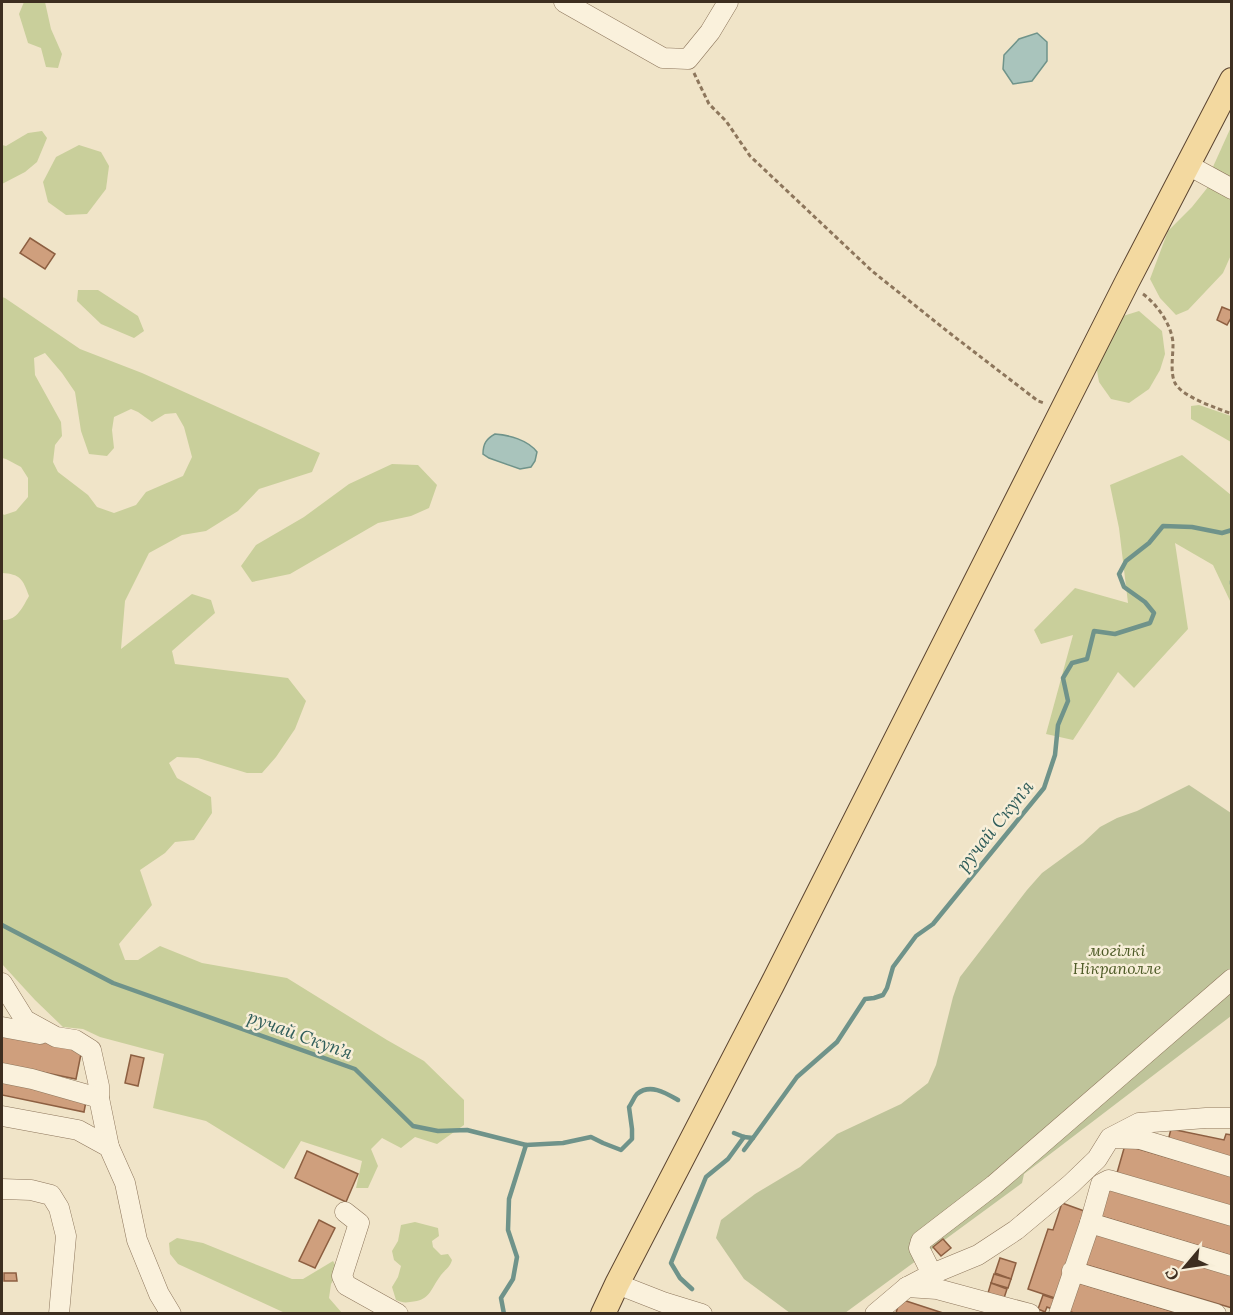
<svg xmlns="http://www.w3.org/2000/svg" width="1233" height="1315" font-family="Lora,serif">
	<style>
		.green { fill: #c9cf9b; fill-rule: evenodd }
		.cemetery { fill: #bfc49a }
		.water { fill: #a9c4bc; stroke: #6f938a; stroke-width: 1.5 }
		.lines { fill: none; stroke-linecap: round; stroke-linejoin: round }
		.stream { stroke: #6f938a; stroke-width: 4.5 }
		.building { fill: #cf9f7d; stroke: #8d5f41; stroke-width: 1.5 }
		.minor-casing { stroke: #8d765c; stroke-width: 21 }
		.major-casing { stroke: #5b4430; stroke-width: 26 }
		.path { stroke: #8d765c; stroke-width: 3; stroke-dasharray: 4.5 3; stroke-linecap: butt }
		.minor { stroke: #faf1dc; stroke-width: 20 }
		.major { stroke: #f3d9a0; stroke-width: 24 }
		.labels { text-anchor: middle; stroke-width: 5; stroke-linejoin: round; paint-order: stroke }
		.park-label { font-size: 16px; font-style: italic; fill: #4d5a26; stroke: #f7eed8 }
		.water-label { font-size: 18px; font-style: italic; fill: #2f5d5a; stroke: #f7eed8 }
	</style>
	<rect width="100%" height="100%" fill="#f0e4c8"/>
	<g class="green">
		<path d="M 24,2 L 45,2 L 51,29 L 62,54 L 58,68 L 46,67 L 41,48 L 28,43 L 19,14 Z"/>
		<path d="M 1231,127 L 1231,183 L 1212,169 Z"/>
		<path d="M 42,131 L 47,138 L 37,162 L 25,172 L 2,184 L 2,145 L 6,146 L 28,133 Z"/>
		<path d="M 79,145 L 101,152 L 109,166 L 106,189 L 87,214 L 66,215 L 48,202 L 43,182 L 56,157 Z"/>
		<path d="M 1212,182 L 1231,195 L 1231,255 L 1223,273 L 1188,310 L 1176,315 L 1160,298 L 1150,279 L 1168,231 L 1192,207 Z"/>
		<path d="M 78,290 L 98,290 L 138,316 L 144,331 L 134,338 L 101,324 L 77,301 Z"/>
		<path d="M 2,297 L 5,298 L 80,349 L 142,373 L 320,453 L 312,472 L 259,489 L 238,511 L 206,531 L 182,535 L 149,553 L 125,601 L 121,649 L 192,594 L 211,600 L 215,613 L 172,651 L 175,664 L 288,678 L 306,701 L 295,729 L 276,757 L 262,773 L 247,773 L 198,758 L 177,757 L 169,763 L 177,778 L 211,797 L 212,813 L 194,840 L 175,842 L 165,853 L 140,870 L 152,905 L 119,944 L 125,960 L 138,960 L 160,946 L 202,963 L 287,978 L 387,1040 L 424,1061 L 464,1100 L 464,1125 L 437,1144 L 415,1137 L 401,1148 L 382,1138 L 371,1149 L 378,1166 L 368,1188 L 356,1188 L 362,1161 L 301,1141 L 284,1169 L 206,1121 L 153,1108 L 164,1054 L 100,1037 L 83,1029 L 63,1027 L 35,1000 L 2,964 L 2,620 C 17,621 22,608 29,596 C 23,579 20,574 2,573 L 2,513 L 4,515 L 16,511 L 28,497 L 28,478 L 21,467 L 6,459 L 2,458 ZM 45,353 L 62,373 L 75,392 L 81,431 L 89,454 L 107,456 L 114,448 L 112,430 L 114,417 L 131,409 L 138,412 L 152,422 L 165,414 L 176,413 L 184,427 L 192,457 L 183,476 L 146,492 L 136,505 L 114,513 L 97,507 L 88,495 L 58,472 L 53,462 L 55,445 L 62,436 L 61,422 L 35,375 L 34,358 Z"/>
		<path d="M 1139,311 L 1162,331 L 1165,354 L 1160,370 L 1149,389 L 1129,403 L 1111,399 L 1099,382 L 1096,365 L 1123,316 Z"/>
		<path d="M 1199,405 L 1231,416 L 1231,442 L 1191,419 L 1191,406 Z"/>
		<path d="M 1182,455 L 1231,495 L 1231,603 L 1213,565 L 1175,543 L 1188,629 L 1134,688 L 1118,672 L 1073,740 L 1046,734 L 1073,635 L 1041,644 L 1034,630 L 1075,588 L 1128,603 L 1119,528 L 1110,485 Z"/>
		<path d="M 392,464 L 418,465 L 437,485 L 429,508 L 411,516 L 378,523 L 290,574 L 252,582 L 241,566 L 256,545 L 304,517 L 349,484 Z"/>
		<path d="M 415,1222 L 438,1228 L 439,1236 L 432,1241 L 433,1247 L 441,1255 L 448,1254 L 452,1260 C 450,1267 446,1269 441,1275 C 429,1291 431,1300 410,1302 C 404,1303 401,1302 396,1300 L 392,1287 L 398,1277 L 401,1266 L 394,1260 L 392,1251 L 398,1241 L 401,1225 Z"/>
		<path d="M 177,1238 L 203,1243 L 292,1279 L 303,1279 L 333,1261 L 339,1271 L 331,1284 L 329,1298 L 342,1313 L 285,1313 L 178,1264 L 170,1254 L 169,1243 Z"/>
	</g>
	<path class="cemetery" d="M 1189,785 L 1231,813 L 1231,1016 L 1024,1174 L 1022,1183 L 845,1313 L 790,1313 L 744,1279 L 716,1238 L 721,1220 L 755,1194 L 800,1167 L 837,1134 L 901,1104 L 928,1083 L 936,1065 L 953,997 L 960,977 L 1027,890 L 1042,873 L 1083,843 L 1100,827 L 1117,818 L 1137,811 Z"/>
	<g class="water">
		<path d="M 1037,33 L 1047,42 L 1047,61 L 1032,81 L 1013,84 L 1003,69 L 1004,55 L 1019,39 Z"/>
		<path d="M 495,434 C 509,435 528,440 537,452 L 535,461 L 531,467 L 520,469 L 489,458 L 483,454 C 483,444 486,439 495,434 Z"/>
	</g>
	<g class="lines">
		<g class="stream">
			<path d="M 1232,581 L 1232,584"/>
			<path d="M 2,925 L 113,983 L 355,1069 L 413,1126 L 438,1131 L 467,1130 L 526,1145 L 563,1143 L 591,1137 L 603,1143 L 621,1150 L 632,1139 L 632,1129 L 629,1107 C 632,1103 634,1097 637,1094 C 650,1083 666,1093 678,1100"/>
			<path d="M 734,1133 L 744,1137 L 753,1138 L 797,1077 L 837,1042 L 865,999 L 874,998 L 883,995 L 887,988 L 893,967 L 916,936 L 933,924 L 1044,788 L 1055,755 L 1058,725 L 1068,701 L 1063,678 L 1072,663 L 1087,659 L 1094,631 L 1115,634 L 1150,623 L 1154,613 L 1145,602 L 1124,587 L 1119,574 L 1126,561 L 1149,543 L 1163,526 L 1192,527 L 1222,533 L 1232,530"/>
			<path d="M 744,1150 L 753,1138"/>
			<path d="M 692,1289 L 680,1278 L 671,1263 L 706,1177 L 728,1159 L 744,1137"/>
			<path d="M 504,1314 L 501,1298 L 513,1279 L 517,1257 L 508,1230 L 509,1199 L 526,1145"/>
		</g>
	</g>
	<g class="building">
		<path d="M 30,238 L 55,254 L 45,269 L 20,253 Z"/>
		<path d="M 1222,307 L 1232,311 L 1232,316 L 1227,325 L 1217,320 Z"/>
		<path d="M 2,1033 L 82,1049 L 76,1079 L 2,1064 Z"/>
		<path d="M 131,1055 L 144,1058 L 138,1086 L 125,1083 Z"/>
		<path d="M 2,1079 L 87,1096 L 84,1112 L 2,1095 Z"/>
		<path d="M 1171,1129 L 1224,1140 L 1226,1134 L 1232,1135 L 1232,1158 L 1168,1141 Z"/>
		<path d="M 1125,1145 L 1232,1176 L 1232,1207 L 1117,1173 Z"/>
		<path d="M 307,1151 L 358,1174 L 346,1202 L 295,1178 Z"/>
		<path d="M 1109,1186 L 1232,1224 L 1232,1256 L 1100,1216 Z"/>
		<path d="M 1062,1203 L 1087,1212 L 1058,1299 L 1028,1289 L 1048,1229 L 1053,1230 Z"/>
		<path d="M 319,1220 L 335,1228 L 315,1268 L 299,1261 Z"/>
		<path d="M 1094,1229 L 1232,1271 L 1232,1308 L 1083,1264 Z"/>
		<path d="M 943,1239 L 951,1248 L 941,1256 L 933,1247 Z"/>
		<path d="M 1000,1258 L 1016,1263 L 1011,1279 L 995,1273 Z"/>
		<path d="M 4,1273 L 16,1273 L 17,1281 L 4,1281 Z"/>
		<path d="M 994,1274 L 1011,1279 L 1008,1288 L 991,1283 Z"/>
		<path d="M 1076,1282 L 1181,1314 L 1077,1314 L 1068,1311 Z"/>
		<path d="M 991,1283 L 1007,1289 L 1004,1298 L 988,1293 Z"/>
		<path d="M 1043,1295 L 1055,1299 L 1052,1309 L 1047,1307 L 1045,1312 L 1038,1309 Z"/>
		<path d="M 900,1299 L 946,1314 L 896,1313 Z"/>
	</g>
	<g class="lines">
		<defs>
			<g id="minor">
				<path d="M 564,2 L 663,58 L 688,59 L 710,32 L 728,2"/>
				<path d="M 1188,165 L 1232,189"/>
				<path d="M 2,983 L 25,1020 L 56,1037 L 75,1040 L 91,1050 L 99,1086 L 99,1098 L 109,1147"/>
				<path d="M 2,1027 L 40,1034"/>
				<path d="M 2,1073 L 32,1079 L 99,1098"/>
				<path d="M 2,1116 L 78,1130 L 109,1147 L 125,1183 L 137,1240 L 159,1294 L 171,1314"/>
				<path d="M 1112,1138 L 1140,1139 L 1232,1167"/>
				<path d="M 2,1189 L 31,1190 L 51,1195 L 59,1208 L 66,1236 L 59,1314"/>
				<path d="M 345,1212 L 359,1223 L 342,1276 L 346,1285 L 398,1314"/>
				<path d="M 1090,1223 L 1232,1266"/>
				<path d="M 1072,1271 L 1216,1314"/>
				<path d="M 932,1274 L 919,1248 L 921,1241 L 994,1185 L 1232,979"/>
				<path d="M 617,1284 L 663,1302 L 702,1314"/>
				<path d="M 907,1287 L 937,1289 L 1030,1314"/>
				<path d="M 875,1314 L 907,1287 L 932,1274 L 978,1255 L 1016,1230 L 1071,1184 L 1097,1159 L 1110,1138 L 1139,1123 L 1206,1118 L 1232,1118"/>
				<path d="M 1059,1314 L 1090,1223 L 1101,1184 L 1109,1180 L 1232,1216"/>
			</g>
			<path id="major" d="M 603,1314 L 617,1284 L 772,985 L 1127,282 L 1232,80"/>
		</defs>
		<use href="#minor" class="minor-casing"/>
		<use href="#major" class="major-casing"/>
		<g class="path">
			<path d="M 694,73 L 709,104 L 726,121 L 750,156 L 872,271 L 947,331 L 1038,401 L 1044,403"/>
			<path d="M 1143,294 C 1158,305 1173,327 1173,345 C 1173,356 1170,373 1175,383 C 1182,397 1217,408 1232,414"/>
		</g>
		<use href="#minor" class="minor"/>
		<use href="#major" class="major"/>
	</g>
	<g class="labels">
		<g class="park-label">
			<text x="1117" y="956">могілкі<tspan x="1117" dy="18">Нікраполле</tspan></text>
		</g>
		<g class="water-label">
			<text transform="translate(995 826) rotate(-51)" y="6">ручай Скупʼя</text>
			<text transform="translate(300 1035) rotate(20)" y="6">ручай Скупʼя</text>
		</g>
	</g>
	<rect width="1233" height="1315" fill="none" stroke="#3d2e20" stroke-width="6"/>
	<g transform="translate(1185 1267) rotate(241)" stroke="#f7eed8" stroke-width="4.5" paint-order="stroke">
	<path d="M0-4.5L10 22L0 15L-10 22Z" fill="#3d2e20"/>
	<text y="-9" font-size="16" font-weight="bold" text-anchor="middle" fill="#3d2e20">С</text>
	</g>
</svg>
